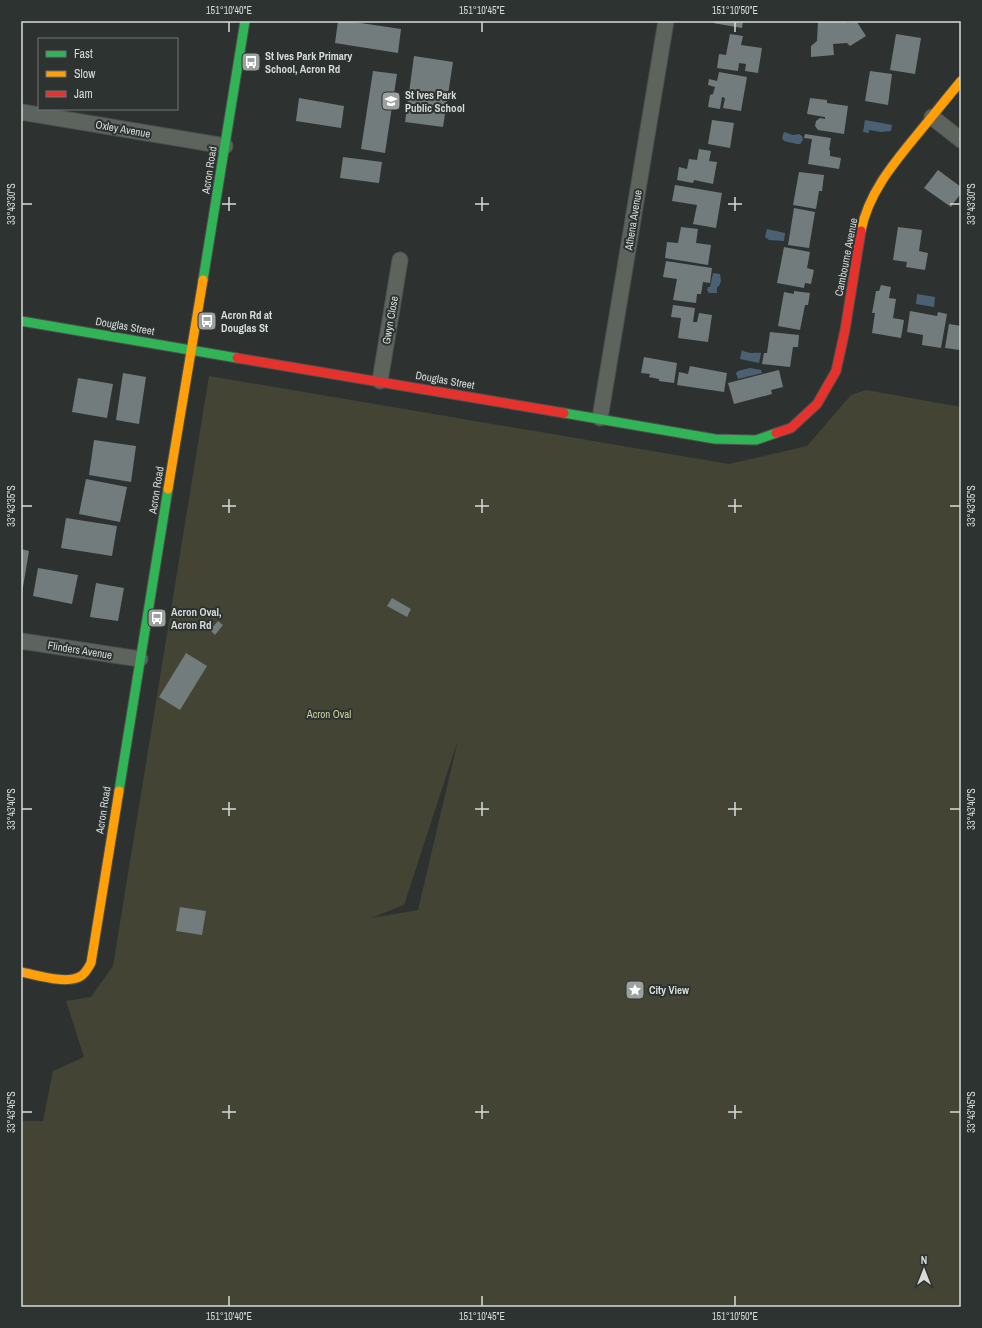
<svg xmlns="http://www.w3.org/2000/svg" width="982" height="1328" font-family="'Archivo Narrow',sans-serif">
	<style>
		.green { fill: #434433; fill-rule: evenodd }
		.water { fill: #4a6173 }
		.building { fill: #727c7c }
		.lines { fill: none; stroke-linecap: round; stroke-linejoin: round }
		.street-casing { stroke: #4c504f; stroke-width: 17 }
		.fast-casing { stroke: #4c504f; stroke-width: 11 }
		.slow-casing { stroke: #4c504f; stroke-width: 11 }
		.jam-casing { stroke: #4c504f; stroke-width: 11 }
		.street { stroke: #5d645e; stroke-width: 15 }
		.fast { stroke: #30b455; stroke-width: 9 }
		.slow { stroke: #ff9f0a; stroke-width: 9 }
		.jam { stroke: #e5322d; stroke-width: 9 }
		.ticks { fill: none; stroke: #d7dbda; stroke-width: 1.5 }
		.labels { text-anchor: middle; stroke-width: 4; stroke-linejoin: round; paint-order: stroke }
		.poi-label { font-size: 11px; font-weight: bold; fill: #d7dbda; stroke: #2c3331; text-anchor: start }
		.street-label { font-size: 11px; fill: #d7dbda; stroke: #2c3331 }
		.park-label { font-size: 11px; fill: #cdd199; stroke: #2c3331 }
		.neatline { fill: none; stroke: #d7dbda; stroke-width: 1.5 }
		.ticks-label { font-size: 10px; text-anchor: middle; fill: #d7dbda }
	</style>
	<rect width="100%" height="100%" fill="#2d3230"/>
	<path class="green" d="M 209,376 L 729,464 L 807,446 L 851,395 L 866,390 L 961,407 L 961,1307 L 21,1307 L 21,1121 L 43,1121 L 53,1071 L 84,1057 L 66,1001 L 91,997 L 113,966 ZM 458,740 L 418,910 L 371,918 L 404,905 Z"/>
	<g class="water">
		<path d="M 865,120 L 892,125 L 891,131 L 881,132 L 869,130 L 869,133 L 863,132 Z"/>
		<path d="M 784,132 L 793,135 L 799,134 L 802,136 L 803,140 L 800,144 L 797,144 L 784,141 L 782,138 Z"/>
		<path d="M 767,229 L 785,233 L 784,241 L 769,240 L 765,237 Z"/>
		<path d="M 713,273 L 720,274 L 721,281 L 719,286 L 717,287 L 717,293 L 709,293 L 707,290 L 708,287 L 710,287 Z"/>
		<path d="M 917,294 L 935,297 L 934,307 L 916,304 Z"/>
		<path d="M 742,350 C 744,351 745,352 747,352 C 751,354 757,352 761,353 L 759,363 L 740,359 Z"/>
		<path d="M 750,368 L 761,370 L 762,373 L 738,379 L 736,373 L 738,371 Z"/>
	</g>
	<g class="building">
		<path d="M 338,21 L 347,21 L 401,29 L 398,53 L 335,43 Z"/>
		<path d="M 713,21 L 743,21 L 742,28 L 713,23 Z"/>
		<path d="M 818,21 L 846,21 L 846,23 L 857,22 L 866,36 L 850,46 L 847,43 L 833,44 L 834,55 L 811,57 L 811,46 L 817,41 Z"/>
		<path d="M 730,34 L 743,36 L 741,45 L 762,48 L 758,73 L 745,71 L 746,64 L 739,63 L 738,71 L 717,68 L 719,54 L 726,55 Z"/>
		<path d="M 896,34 L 921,38 L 915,74 L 890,70 Z"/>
		<path d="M 414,56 L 453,62 L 443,127 L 405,122 Z"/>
		<path d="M 373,71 L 397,74 L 385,153 L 361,149 Z"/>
		<path d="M 870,71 L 892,74 L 888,105 L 865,101 Z"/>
		<path d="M 719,72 L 747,77 L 741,111 L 723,108 L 725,98 L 722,97 L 720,109 L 708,107 L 710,95 L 713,94 L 715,87 L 708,85 L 709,79 L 717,81 Z"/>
		<path d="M 299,98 L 344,106 L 341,128 L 296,121 Z"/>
		<path d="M 810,98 L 827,100 L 827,103 L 848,106 L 844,134 L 818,130 L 815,126 L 816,121 L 820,118 L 825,119 L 825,117 L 807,114 Z"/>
		<path d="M 712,120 L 734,123 L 730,148 L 708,144 Z"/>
		<path d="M 805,134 L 831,138 L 829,150 L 830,150 L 830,156 L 841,158 L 839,169 L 808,164 L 812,139 L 804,138 Z"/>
		<path d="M 699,149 L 711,151 L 709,161 L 717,162 L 713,184 L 694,180 L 693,183 L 677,180 L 679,167 L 687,169 L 689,159 L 697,160 Z"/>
		<path d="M 343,157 L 382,162 L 379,183 L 340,178 Z"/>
		<path d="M 938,170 L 961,187 L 961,193 L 951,207 L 924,188 Z"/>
		<path d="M 799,172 L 824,175 L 822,191 L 819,191 L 816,209 L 793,205 Z"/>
		<path d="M 675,185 L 722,193 L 716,228 L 693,224 L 697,205 L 672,201 Z"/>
		<path d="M 794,208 L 815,212 L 809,248 L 788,245 Z"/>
		<path d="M 681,227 L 698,229 L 696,243 L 711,245 L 708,265 L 665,258 L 667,242 L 678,243 Z"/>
		<path d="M 898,227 L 922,230 L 919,251 L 928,253 L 925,270 L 906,267 L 907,262 L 893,260 Z"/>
		<path d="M 784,247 L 810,252 L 807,268 L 814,270 L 811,284 L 805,283 L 804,288 L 777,283 Z"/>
		<path d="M 666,261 L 712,268 L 710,283 L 703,282 L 701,294 L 697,294 L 696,303 L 673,300 L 677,279 L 663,277 Z"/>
		<path d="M 881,285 L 891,287 L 889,298 L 896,299 L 893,318 L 904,320 L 901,338 L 872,333 L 875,313 L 872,313 L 876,291 L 879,291 Z"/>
		<path d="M 794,291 L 810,293 L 808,305 L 805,305 L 800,330 L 778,326 L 784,292 L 794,294 Z"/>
		<path d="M 673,305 L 695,308 L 693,322 L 697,322 L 699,313 L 712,315 L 708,342 L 678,338 L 681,318 L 671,317 Z"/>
		<path d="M 910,311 L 937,316 L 938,312 L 947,314 L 941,348 L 922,345 L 923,335 L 907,332 Z"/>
		<path d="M 949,324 L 961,326 L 960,350 L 945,348 Z"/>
		<path d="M 770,332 L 799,335 L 798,347 L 793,347 L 790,367 L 762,364 L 764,353 L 767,353 Z"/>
		<path d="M 644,357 L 677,363 L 674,383 L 659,381 L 659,379 L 649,377 L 650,374 L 641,373 Z"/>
		<path d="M 690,366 L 727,373 L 724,392 L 677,385 L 679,372 L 688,374 Z"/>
		<path d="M 779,370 L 783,387 L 771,390 L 772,394 L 734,404 L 728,383 Z"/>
		<path d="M 123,373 L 146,377 L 139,424 L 116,420 Z"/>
		<path d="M 78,378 L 113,384 L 107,418 L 72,412 Z"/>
		<path d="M 94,440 L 136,446 L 131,482 L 89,475 Z"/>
		<path d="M 86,479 L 127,487 L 120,522 L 79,514 Z"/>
		<path d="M 66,518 L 117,526 L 112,556 L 61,548 Z"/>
		<path d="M 21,549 L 29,551 L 22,593 L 21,593 Z"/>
		<path d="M 38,568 L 78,575 L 72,604 L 33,596 Z"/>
		<path d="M 96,583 L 124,588 L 118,621 L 90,617 Z"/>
		<path d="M 392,598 L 411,609 L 407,617 L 387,606 Z"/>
		<path d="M 218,621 L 223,625 L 215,635 L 210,630 Z"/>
		<path d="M 186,653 L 207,666 L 180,710 L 159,697 Z"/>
		<path d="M 180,907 L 206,911 L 202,935 L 176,931 Z"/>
	</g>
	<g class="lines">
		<defs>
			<g id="street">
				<path d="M 21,112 L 225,146"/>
				<path d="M 932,117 L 961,140"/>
				<path d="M 380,381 L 400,260"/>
				<path d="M 600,418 L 666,21"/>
				<path d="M 21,641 L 140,659"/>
			</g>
			<g id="fast">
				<path d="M 203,280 L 245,21"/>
				<path d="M 21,321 L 237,358"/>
				<path d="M 564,413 L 715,439 L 756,440 L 776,433"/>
				<path d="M 119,791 L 168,489"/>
			</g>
			<g id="slow">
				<path d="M 861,231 C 868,194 893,164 916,136 C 931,118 946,99 961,81"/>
				<path d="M 168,489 L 203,280"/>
				<path d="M 21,972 C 37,975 67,985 81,976 C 86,973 88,968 91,963 L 119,791"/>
			</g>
			<g id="jam">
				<path d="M 237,358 L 564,413"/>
				<path d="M 776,433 L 791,428 L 817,404 L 836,371 L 845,330 L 861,231"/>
			</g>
		</defs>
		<use href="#street" class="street-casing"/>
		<use href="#fast" class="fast-casing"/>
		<use href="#slow" class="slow-casing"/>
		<use href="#jam" class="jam-casing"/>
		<use href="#street" class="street"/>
		<use href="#fast" class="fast"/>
		<use href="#slow" class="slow"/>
		<use href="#jam" class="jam"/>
	</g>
	<path class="ticks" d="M 229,22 L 229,32M 482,22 L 482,32M 735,22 L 735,32M 229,197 L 229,211M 482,197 L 482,211M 735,197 L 735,211M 22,204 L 32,204M 222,204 L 236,204M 475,204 L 489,204M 728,204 L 742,204M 950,204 L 960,204M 229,499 L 229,513M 482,499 L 482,513M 735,499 L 735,513M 22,506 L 32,506M 222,506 L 236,506M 475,506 L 489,506M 728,506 L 742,506M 950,506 L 960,506M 229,802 L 229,816M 482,802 L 482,816M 735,802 L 735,816M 22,809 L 32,809M 222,809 L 236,809M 475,809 L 489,809M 728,809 L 742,809M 950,809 L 960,809M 229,1105 L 229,1119M 482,1105 L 482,1119M 735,1105 L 735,1119M 22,1112 L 32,1112M 222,1112 L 236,1112M 475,1112 L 489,1112M 728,1112 L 742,1112M 950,1112 L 960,1112M 229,1296 L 229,1306M 482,1296 L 482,1306M 735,1296 L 735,1306"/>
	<defs>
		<symbol id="bus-square" viewBox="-11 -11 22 22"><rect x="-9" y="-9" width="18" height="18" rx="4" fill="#9ca09e" stroke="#2c3331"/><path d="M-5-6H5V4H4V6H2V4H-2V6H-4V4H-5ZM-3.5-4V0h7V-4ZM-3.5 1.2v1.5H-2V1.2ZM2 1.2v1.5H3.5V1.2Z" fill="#fff"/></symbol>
		<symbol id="school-square" viewBox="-11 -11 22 22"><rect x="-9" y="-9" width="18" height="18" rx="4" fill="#9ca09e" stroke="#2c3331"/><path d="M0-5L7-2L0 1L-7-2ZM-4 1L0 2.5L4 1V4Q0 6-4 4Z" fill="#fff"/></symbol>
		<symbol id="sight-square" viewBox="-11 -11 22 22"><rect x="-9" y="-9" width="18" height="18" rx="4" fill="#9ca09e" stroke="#2c3331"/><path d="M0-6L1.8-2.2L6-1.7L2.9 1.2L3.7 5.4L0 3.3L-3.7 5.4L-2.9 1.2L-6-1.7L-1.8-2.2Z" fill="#fff"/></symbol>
	</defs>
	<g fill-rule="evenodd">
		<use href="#bus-square" x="240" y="51" width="22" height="22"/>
		<use href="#school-square" x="380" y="90" width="22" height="22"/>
		<use href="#bus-square" x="196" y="310" width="22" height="22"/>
		<use href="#bus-square" x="146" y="607" width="22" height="22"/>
		<use href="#sight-square" x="624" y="979" width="22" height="22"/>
	</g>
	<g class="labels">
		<g class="poi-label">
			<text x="265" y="60">St Ives Park Primary<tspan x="265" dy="13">School, Acron Rd</tspan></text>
			<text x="405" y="99">St Ives Park<tspan x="405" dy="13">Public School</tspan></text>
			<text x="221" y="319">Acron Rd at<tspan x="221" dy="13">Douglas St</tspan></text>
			<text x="171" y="616">Acron Oval,<tspan x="171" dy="13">Acron Rd</tspan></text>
			<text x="649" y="994">City View</text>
		</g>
		<g class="street-label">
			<text transform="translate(123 129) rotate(10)" y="4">Oxley Avenue</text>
			<text transform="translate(209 170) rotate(-81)" y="4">Acron Road</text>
			<text transform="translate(633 220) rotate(-81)" y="4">Athena Avenue</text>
			<text transform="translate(846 257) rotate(-79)" y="4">Cambourne Avenue</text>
			<text transform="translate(390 320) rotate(-80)" y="4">Gwyn Close</text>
			<text transform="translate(125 326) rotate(10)" y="4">Douglas Street</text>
			<text transform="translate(445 380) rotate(10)" y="4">Douglas Street</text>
			<text transform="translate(156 490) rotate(-81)" y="4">Acron Road</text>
			<text transform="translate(80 650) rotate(9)" y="4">Flinders Avenue</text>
			<text transform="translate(103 810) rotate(-81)" y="4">Acron Road</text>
		</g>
		<g class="park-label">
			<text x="329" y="718">Acron Oval</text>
		</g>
	</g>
	<rect width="982" height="1328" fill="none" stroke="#2c3331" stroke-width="44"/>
	<rect x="38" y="38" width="140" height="72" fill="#2c3331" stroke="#707675"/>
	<rect x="46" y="51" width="20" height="6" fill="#30b455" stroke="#707675"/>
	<text x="74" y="58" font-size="12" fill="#d7dbda">Fast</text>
	<rect x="46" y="71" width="20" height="6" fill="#ff9f0a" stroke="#707675"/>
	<text x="74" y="78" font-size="12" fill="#d7dbda">Slow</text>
	<rect x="46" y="91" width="20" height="6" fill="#e5322d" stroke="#707675"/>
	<text x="74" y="98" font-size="12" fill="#d7dbda">Jam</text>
	<g transform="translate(924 1270)" stroke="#2c3331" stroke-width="3" paint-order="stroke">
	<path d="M0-3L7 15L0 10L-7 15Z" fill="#d7dbda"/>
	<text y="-6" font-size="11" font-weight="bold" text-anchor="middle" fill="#d7dbda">N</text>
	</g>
	<rect x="22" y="22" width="938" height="1284" class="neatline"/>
	<g class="ticks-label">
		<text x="229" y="14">151°10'40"E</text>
		<text x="482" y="14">151°10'45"E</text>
		<text x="735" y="14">151°10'50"E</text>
		<text transform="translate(11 204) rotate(-90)" y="4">33°43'30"S</text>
		<text transform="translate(971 204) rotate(-90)" y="4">33°43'30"S</text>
		<text transform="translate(11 506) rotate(-90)" y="4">33°43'35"S</text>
		<text transform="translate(971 506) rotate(-90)" y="4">33°43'35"S</text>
		<text transform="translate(11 809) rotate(-90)" y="4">33°43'40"S</text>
		<text transform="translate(971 809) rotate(-90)" y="4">33°43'40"S</text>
		<text transform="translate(11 1112) rotate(-90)" y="4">33°43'45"S</text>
		<text transform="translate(971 1112) rotate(-90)" y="4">33°43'45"S</text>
		<text x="229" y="1320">151°10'40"E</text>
		<text x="482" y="1320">151°10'45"E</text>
		<text x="735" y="1320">151°10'50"E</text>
	</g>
</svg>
